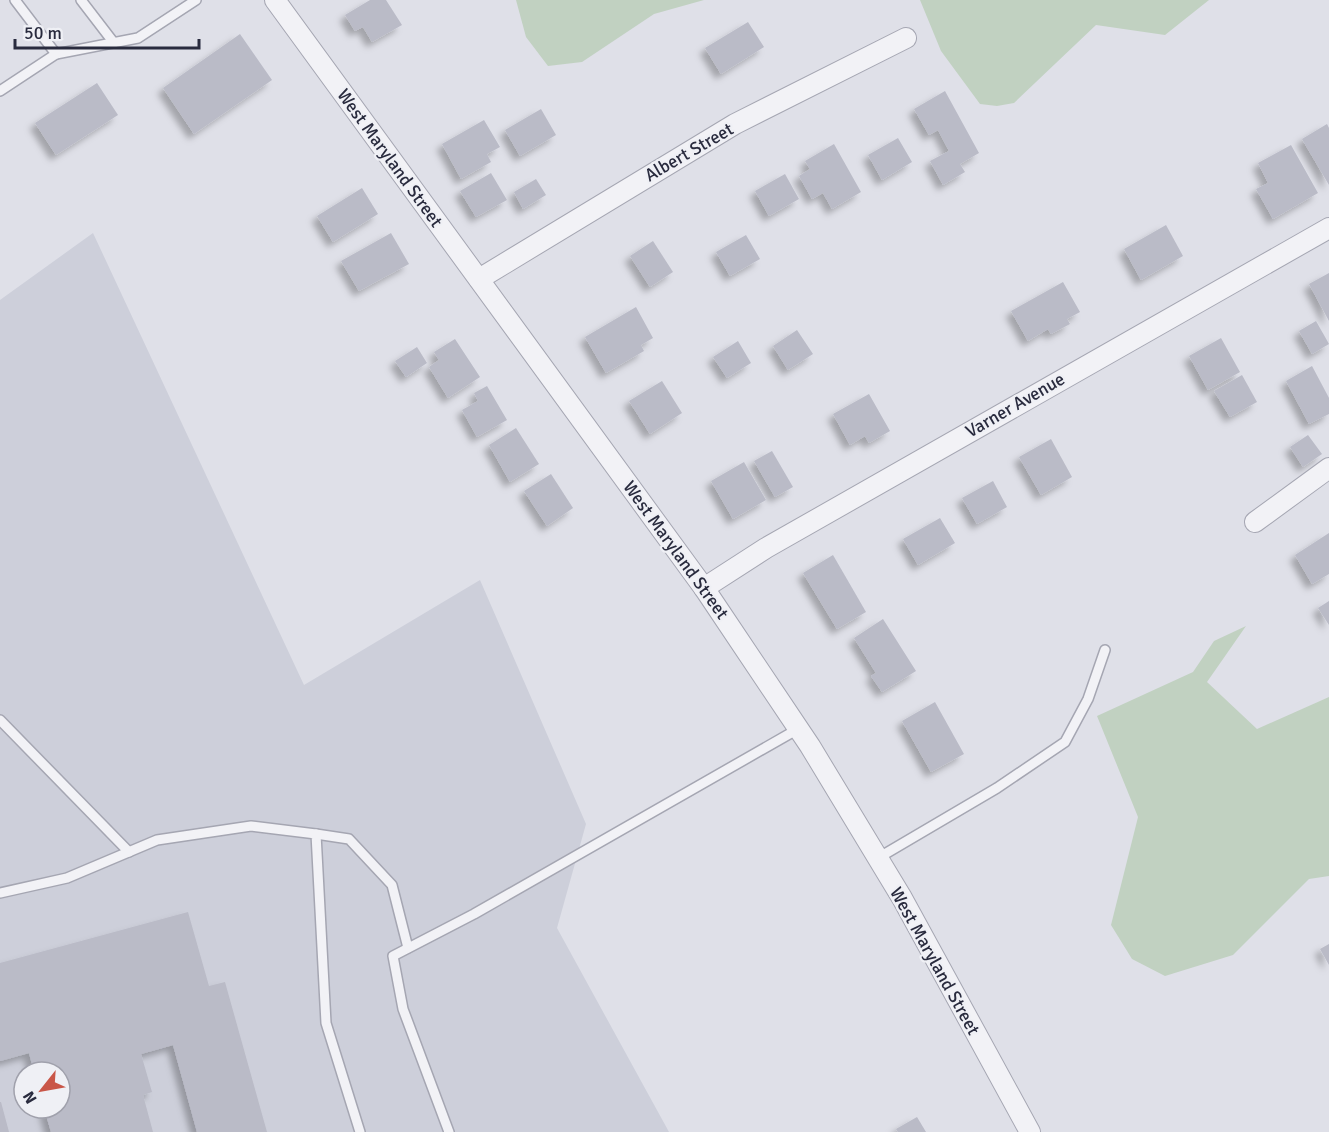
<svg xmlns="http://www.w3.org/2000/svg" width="1329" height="1132" font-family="Signika,sans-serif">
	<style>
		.built { fill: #cdcfda; fill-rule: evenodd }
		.green { fill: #c1d1c1 }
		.building { fill: #babbc7; filter: url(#shadow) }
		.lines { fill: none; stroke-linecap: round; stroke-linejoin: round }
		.service-casing { stroke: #a5a6b2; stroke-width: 12 }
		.minor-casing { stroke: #a5a6b2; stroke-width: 22 }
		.service { stroke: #f2f2f6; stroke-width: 9 }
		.minor { stroke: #f2f2f6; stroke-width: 20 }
		.labels { text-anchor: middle; stroke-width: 4.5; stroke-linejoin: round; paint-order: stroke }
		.street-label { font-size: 18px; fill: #292b3e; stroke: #eff0f5 }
	</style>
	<defs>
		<filter id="shadow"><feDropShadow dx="-5.5" dy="5.5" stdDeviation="3" flood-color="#0004"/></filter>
	</defs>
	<rect width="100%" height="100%" fill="#dfe0e8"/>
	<path class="built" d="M 93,233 L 304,685 L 480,580 L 586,824 L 557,928 L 669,1132 L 0,1132 L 0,300 ZM 24,1072 L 60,1072 L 60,1108 L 24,1108 Z"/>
	<g class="green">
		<path d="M 516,0 L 704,0 L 654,14 L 582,62 L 548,66 L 526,37 Z"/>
		<path d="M 920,0 L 1209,0 L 1165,35 L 1096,25 L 1014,103 L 997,106 L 980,104 L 941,51 Z"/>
		<path d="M 1246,626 L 1207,682 L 1257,729 L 1329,697 L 1329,876 L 1309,879 L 1233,955 L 1165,976 L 1132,959 L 1111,925 L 1138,817 L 1097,716 L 1193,672 L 1214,641 Z"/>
	</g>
	<g class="building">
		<path d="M 370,0 L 386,0 L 402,25 L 372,42 L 363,27 L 355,31 L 345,15 Z"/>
		<path d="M 748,22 L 764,47 L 721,74 L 705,48 Z"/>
		<path d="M 240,34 L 272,80 L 194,134 L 163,88 Z"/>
		<path d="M 97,83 L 118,115 L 56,155 L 35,123 Z"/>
		<path d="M 945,91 L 979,153 L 960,164 L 965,172 L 943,185 L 930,161 L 949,151 L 938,130 L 929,135 L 914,109 Z"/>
		<path d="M 541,109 L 556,135 L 520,156 L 505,130 Z"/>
		<path d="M 484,120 L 500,147 L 487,154 L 491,162 L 461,179 L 442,144 Z"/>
		<path d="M 1327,124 L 1329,128 L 1329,185 L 1302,139 Z"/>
		<path d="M 898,138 L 912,162 L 882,180 L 868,155 Z"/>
		<path d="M 834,144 L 861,192 L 832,209 L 823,193 L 812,199 L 799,176 L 810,169 L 805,161 Z"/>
		<path d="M 1291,145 L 1318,193 L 1273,219 L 1256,189 L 1268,183 L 1258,163 Z"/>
		<path d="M 491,173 L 507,200 L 476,217 L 460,191 Z"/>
		<path d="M 785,174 L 799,199 L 769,216 L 755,191 Z"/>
		<path d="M 536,179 L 546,195 L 523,209 L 514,192 Z"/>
		<path d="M 362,188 L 378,214 L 333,242 L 317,216 Z"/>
		<path d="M 1166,225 L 1183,256 L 1141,280 L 1124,249 Z"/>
		<path d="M 391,233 L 409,264 L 359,291 L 341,261 Z"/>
		<path d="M 746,235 L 760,259 L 730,276 L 716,252 Z"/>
		<path d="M 653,241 L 673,272 L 650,287 L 630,256 Z"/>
		<path d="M 1329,273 L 1329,321 L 1309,284 Z"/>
		<path d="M 1063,282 L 1080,312 L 1067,319 L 1070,324 L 1051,334 L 1048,329 L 1028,341 L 1011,311 Z"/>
		<path d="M 636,307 L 653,338 L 641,345 L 644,351 L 606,373 L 585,337 Z"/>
		<path d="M 1316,321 L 1329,344 L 1312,354 L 1299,331 Z"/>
		<path d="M 797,330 L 813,354 L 788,370 L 773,346 Z"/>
		<path d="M 1221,338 L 1240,372 L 1208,390 L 1189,356 Z"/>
		<path d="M 455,339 L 480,377 L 448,398 L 429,367 L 439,360 L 434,352 Z"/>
		<path d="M 738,341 L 751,363 L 727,378 L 713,357 Z"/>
		<path d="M 417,347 L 427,363 L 406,377 L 395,361 Z"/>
		<path d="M 1312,366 L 1329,398 L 1329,414 L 1309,424 L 1286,381 Z"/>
		<path d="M 1242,375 L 1257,402 L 1230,417 L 1214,391 Z"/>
		<path d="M 662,381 L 682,413 L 650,434 L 629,401 Z"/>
		<path d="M 487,386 L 507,420 L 477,437 L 462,410 L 478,401 L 474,393 Z"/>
		<path d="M 869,394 L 890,431 L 869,443 L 865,436 L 850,445 L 833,414 Z"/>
		<path d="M 516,428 L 539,464 L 510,482 L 489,445 Z"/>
		<path d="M 1308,435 L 1322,454 L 1303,467 L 1290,447 Z"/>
		<path d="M 1051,439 L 1072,477 L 1041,495 L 1019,457 Z"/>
		<path d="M 772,451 L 793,487 L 775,497 L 754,461 Z"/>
		<path d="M 744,462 L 766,500 L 733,519 L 711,481 Z"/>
		<path d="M 551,474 L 573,508 L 547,526 L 524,491 Z"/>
		<path d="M 993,481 L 1007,507 L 977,524 L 962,498 Z"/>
		<path d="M 940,518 L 955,543 L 918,565 L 903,539 Z"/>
		<path d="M 1329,533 L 1329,574 L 1312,584 L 1295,555 Z"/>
		<path d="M 833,555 L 866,612 L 837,629 L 803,573 Z"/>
		<path d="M 1329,601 L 1329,625 L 1318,608 Z"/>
		<path d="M 883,619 L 916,671 L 882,692 L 871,676 L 876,673 L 854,638 Z"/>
		<path d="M 935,702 L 964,754 L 931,772 L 902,721 Z"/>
		<path d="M 188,912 L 209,986 L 225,982 L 267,1132 L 197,1132 L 173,1045 L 141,1054 L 152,1092 L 143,1095 L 153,1132 L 51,1132 L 44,1108 L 60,1108 L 60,1072 L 34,1072 L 29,1053 L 0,1061 L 0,963 Z"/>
		<path d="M 1329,944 L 1329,965 L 1320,949 Z"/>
		<path d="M 0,1102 L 1,1102 L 9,1132 L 0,1132 Z"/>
		<path d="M 917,1117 L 926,1132 L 898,1132 L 896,1129 Z"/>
	</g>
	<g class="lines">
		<defs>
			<g id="service">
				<path d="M 81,0 L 114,43"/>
				<path d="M 56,54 L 138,38 L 196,0"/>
				<path d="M 0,91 L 56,54 L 15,0"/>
				<path d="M 0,720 L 129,852"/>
				<path d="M 316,834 L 349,839 L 392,885 L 408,948"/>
				<path d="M 878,858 L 997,788 L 1065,742 L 1088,699 L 1105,650"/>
				<path d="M 0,893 L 67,878 L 157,840 L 251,826 L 316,834 L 326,1023 L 360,1132"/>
				<path d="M 449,1132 L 403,1009 L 393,956 L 474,914 L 798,729"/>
			</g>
			<g id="minor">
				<path d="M 275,0 L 704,588 L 810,746 L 902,898 L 1030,1132"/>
				<path d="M 479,279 L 735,124 L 906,38"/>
				<path d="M 1255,522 L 1329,468"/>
				<path d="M 704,588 L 766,548 L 1329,228"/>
			</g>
		</defs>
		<use href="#service" class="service-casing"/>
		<use href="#minor" class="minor-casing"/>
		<use href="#service" class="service"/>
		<use href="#minor" class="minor"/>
	</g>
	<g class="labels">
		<g class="street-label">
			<text transform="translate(689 152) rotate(-30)" y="6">Albert Street</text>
			<text transform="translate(390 158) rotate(54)" y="6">West Maryland Street</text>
			<text transform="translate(1015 405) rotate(-30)" y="6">Varner Avenue</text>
			<text transform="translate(676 550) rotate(54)" y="6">West Maryland Street</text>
			<text transform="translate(935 961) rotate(61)" y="6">West Maryland Street</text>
		</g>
	</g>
	<g transform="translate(42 1090) rotate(239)"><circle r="28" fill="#eff0f5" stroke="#a0a1ac" stroke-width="1.5"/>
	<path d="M0-4.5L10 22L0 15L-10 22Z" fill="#c95648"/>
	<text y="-9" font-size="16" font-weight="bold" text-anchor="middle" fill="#292b3e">N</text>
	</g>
	<path d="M15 39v9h184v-9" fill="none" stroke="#292b3e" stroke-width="3"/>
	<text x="24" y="39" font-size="18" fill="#292b3e" stroke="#eff0f5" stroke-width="4.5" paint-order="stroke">50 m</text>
</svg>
